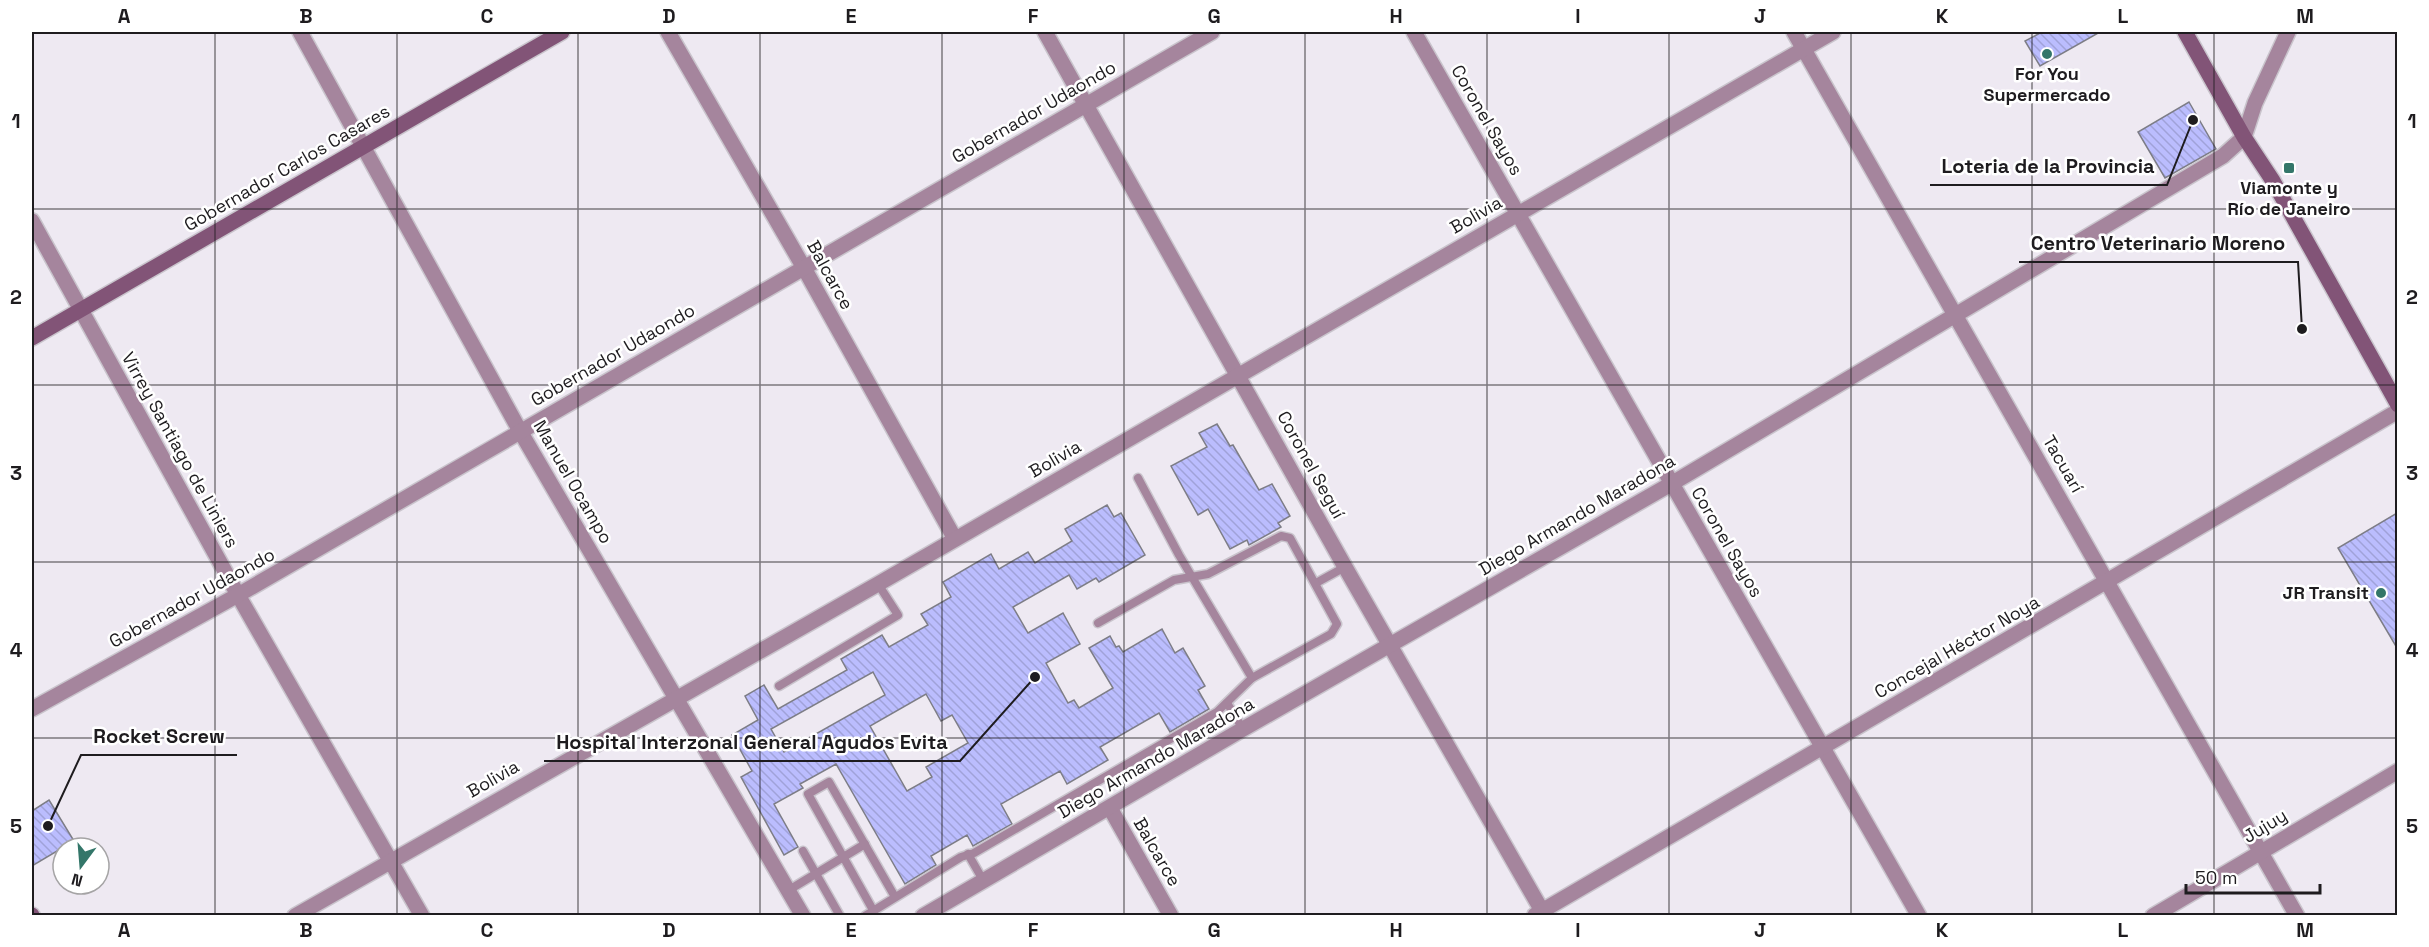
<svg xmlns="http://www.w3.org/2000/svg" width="2429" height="947" font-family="'Space Grotesk',sans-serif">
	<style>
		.building { fill: url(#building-back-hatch); stroke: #7d7d86; stroke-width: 1.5; fill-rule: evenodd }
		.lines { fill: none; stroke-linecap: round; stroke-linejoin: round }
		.lane-casing { stroke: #c9c4cc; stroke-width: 11 }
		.street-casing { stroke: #c9c4cc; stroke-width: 18 }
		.secondary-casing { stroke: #c9c4cc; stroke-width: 18 }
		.lane { stroke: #a5859d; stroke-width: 8 }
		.street { stroke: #a5859d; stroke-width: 15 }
		.secondary { stroke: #825477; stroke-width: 15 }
		.grid { fill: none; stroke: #1e1c1f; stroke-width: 1.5; stroke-opacity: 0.55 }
		.poi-dot { fill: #337669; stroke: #fff; stroke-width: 2 }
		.labels { text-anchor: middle; stroke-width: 5; stroke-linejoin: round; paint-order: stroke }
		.poi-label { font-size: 18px; font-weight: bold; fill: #1e1c1f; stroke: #fff }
		.street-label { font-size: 18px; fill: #1e1c1f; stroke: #fff }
		.leader { fill: none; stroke: #1e1c1f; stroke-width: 2 }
		.callout-dot { fill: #1e1c1f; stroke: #fff; stroke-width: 2 }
		.callout-label { font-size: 20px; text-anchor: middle; font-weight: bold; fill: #1e1c1f; stroke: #fff; stroke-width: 5; stroke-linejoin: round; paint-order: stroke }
		.neatline { fill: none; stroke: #1e1c1f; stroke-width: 2 }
		.grid-label { font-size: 20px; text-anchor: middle; font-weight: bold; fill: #1e1c1f }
	</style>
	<defs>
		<pattern id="building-back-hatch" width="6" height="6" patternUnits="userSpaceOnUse" patternTransform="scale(1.5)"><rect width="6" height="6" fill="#bbbdfe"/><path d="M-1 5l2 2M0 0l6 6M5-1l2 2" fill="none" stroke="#a0a2d9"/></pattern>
	</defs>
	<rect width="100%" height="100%" fill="#eee9f2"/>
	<g class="building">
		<path d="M 2042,32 L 2100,32 L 2040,66 L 2025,41 Z"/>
		<path d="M 2189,102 L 2216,149 L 2165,178 L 2138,132 Z"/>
		<path d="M 1217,424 L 1230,446 L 1233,445 L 1259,490 L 1272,484 L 1290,516 L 1278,523 L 1281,527 L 1249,545 L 1247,540 L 1230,549 L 1208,509 L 1198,515 L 1171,466 L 1207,447 L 1199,433 Z"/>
		<path d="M 1107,505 L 1114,517 L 1121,513 L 1145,555 L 1099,582 L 1096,578 L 1077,589 L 1069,575 L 1013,607 L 1028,633 L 1063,613 L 1080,644 L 1046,663 L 1068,703 L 1074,700 L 1079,708 L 1113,688 L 1089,648 L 1110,636 L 1116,647 L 1119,646 L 1123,652 L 1162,629 L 1175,653 L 1183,648 L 1205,686 L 1198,690 L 1209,709 L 1170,732 L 1159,713 L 1100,747 L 1108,760 L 1067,784 L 1060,771 L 1001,804 L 1012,824 L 973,846 L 967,835 L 931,856 L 936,865 L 905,884 L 836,764 L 800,784 L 803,788 L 774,804 L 798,847 L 784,855 L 741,777 L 752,771 L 732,735 L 758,720 L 745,696 L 764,685 L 778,709 L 847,670 L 841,659 L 882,635 L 889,647 L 928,625 L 921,614 L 951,597 L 943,582 L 991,554 L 999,569 L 1028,552 L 1035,563 L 1072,541 L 1065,529 ZM 873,672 L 885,695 L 784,752 L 771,729 ZM 926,694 L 941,721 L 952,715 L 968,743 L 926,767 L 932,777 L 907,791 L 870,726 Z"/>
		<path d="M 2397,513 L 2397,648 L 2338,548 Z"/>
		<path d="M 49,800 L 74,841 L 32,866 L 32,811 Z"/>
	</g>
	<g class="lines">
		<defs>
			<g id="lane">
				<path d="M 1138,478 L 1179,555 L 1252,678"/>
				<path d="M 1316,583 L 1345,567"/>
				<path d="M 779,686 L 898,615 L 878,584"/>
				<path d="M 1227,703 L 1243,729"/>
				<path d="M 803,851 L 840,916"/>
				<path d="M 968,854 L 983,880"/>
				<path d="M 789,890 L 865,844"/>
				<path d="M 873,910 L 808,794 L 829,782 L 895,897"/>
				<path d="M 865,916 L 961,857 L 974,853 L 1217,712 L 1252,678 L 1331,634 L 1337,624 L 1290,538 L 1281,536 L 1208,574 L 1174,580 L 1098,623"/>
			</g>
			<g id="street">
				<path d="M 300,32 L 520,431 L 803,916"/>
				<path d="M 668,32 L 804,268 L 955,539"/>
				<path d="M 1045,32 L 1345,567 L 1545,916"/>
				<path d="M 1414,32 L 1919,916"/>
				<path d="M 1794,32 L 2297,916"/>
				<path d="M 32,221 L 238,595 L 422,916"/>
				<path d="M 32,709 L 238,595 L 1212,32"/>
				<path d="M 1110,808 L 1171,916"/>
				<path d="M 1535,915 L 2398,411"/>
				<path d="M 295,916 L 878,584 L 1833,32"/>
				<path d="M 923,916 L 1243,729 L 1671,484 L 2223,156 L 2244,137 L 2255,103 L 2288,32"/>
				<path d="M 2153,916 L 2398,771"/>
			</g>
			<g id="secondary">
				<path d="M 2185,32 L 2244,137 L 2273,181 L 2398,405"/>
				<path d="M 32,338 L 562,32"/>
				<path d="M 32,915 L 32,916"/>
			</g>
		</defs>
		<use href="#lane" class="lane-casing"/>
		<use href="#street" class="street-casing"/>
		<use href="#secondary" class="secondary-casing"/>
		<use href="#lane" class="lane"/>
		<use href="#street" class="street"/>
		<use href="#secondary" class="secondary"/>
	</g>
	<path class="grid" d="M 215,32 L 215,916M 397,32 L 397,916M 578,32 L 578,916M 760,32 L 760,916M 942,32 L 942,916M 1124,32 L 1124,916M 1305,32 L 1305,916M 1487,32 L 1487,916M 1669,32 L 1669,916M 1851,32 L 1851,916M 2032,32 L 2032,916M 2214,32 L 2214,916M 32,209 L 2398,209M 32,385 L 2398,385M 32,562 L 2398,562M 32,738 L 2398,738"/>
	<g class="poi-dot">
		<circle cx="2047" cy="54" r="6"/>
		<rect x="2283" y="162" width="12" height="12" rx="3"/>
		<circle cx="2381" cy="593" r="6"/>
	</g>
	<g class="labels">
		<g class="poi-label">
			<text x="2047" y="80">For You<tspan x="2047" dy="21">Supermercado</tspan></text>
			<text x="2289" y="194">Viamonte y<tspan x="2289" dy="21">Río de Janeiro</tspan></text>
			<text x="2369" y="599" text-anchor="end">JR Transit</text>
		</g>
		<g class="street-label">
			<text transform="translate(1034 112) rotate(-30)" y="6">Gobernador Udaondo</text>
			<text transform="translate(1487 120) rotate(60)" y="6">Coronel Sayos</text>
			<text transform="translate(287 168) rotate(-30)" y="6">Gobernador Carlos Casares</text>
			<text transform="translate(1476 215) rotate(-30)" y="6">Bolivia</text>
			<text transform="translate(830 275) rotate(61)" y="6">Balcarce</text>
			<text transform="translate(613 355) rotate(-30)" y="6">Gobernador Udaondo</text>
			<text transform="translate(180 450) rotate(61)" y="6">Virrey Santiago de Liniers</text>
			<text transform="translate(1055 459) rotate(-30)" y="6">Bolivia</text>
			<text transform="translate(2063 464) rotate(60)" y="6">Tacuarí</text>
			<text transform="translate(1311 465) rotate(61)" y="6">Coronel Seguí</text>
			<text transform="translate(573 482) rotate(60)" y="6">Manuel Ocampo</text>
			<text transform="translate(1577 515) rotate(-30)" y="6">Diego Armando Maradona</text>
			<text transform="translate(1727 542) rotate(60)" y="6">Coronel Sayos</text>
			<text transform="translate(192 598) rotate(-29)" y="6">Gobernador Udaondo</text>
			<text transform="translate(1957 647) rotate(-30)" y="6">Concejal Héctor Noya</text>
			<text transform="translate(1156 758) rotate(-30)" y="6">Diego Armando Maradona</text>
			<text transform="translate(493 779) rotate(-30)" y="6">Bolivia</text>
			<text transform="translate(2265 826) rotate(-31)" y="6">Jujuy</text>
			<text transform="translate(1157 852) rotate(60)" y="6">Balcarce</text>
		</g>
	</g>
	<path class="leader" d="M2193 120L2167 185H1930M2302 329L2298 262H2019M48 826L81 755H237M1035 677L960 761H544"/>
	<g class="callout-dot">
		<circle cx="2193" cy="120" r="6"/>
		<circle cx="2302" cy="329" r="6"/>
		<circle cx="48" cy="826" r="6"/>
		<circle cx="1035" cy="677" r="6"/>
	</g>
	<g class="callout-label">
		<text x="2048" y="173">Loteria de la Provincia</text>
		<text x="2158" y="250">Centro Veterinario Moreno</text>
		<text x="159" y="743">Rocket Screw</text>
		<text x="752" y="749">Hospital Interzonal General Agudos Evita</text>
	</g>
	<rect width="2429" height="947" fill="none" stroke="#ffffff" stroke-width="66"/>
	<g transform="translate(81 866) rotate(196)"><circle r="28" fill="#ffffff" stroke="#a5a4a5" stroke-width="1.5"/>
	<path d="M0-4.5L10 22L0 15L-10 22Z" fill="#337669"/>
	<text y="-9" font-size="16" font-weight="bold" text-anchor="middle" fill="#1e1c1f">N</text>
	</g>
	<path d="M2186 884v9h134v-9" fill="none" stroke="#1e1c1f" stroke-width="3"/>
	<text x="2195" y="884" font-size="18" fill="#1e1c1f" stroke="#ffffff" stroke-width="4.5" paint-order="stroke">50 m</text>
	<rect x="33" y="33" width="2363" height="881" class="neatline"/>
	<g class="grid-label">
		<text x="124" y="23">A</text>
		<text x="306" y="23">B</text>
		<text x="487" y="23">C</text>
		<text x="669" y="23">D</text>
		<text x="851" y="23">E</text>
		<text x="1033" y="23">F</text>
		<text x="1214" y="23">G</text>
		<text x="1396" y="23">H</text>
		<text x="1578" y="23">I</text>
		<text x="1760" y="23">J</text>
		<text x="1942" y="23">K</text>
		<text x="2123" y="23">L</text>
		<text x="2305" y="23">M</text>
		<text x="16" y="128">1</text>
		<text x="2412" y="128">1</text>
		<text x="16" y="304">2</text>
		<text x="2412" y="304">2</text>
		<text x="16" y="480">3</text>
		<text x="2412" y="480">3</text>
		<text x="16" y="657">4</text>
		<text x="2412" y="657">4</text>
		<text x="16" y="833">5</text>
		<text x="2412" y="833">5</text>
		<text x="124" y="937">A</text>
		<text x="306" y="937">B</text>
		<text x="487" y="937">C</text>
		<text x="669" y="937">D</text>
		<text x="851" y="937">E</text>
		<text x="1033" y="937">F</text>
		<text x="1214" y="937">G</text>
		<text x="1396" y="937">H</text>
		<text x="1578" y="937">I</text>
		<text x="1760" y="937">J</text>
		<text x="1942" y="937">K</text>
		<text x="2123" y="937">L</text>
		<text x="2305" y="937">M</text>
	</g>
</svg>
